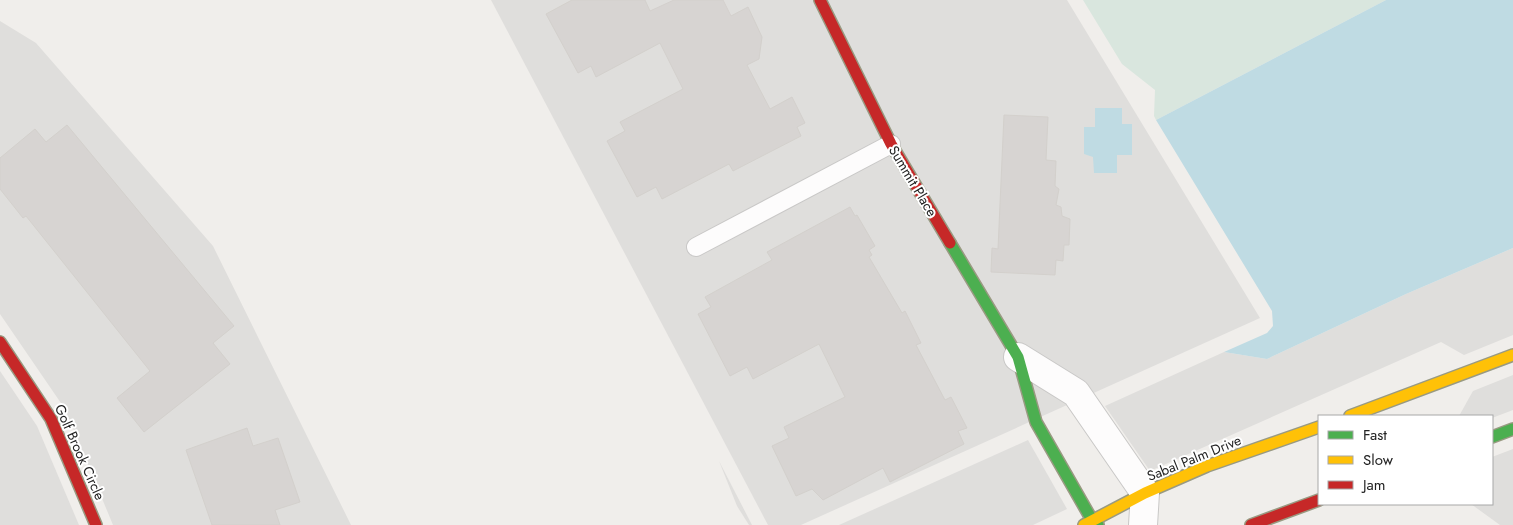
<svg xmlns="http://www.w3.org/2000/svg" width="1513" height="525" font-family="Jost,sans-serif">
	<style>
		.residential { fill: #dfdedc }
		.wetland { fill: #d9e6de }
		.water { fill: #bfdbe3 }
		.building { fill: #d7d4d2; stroke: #d3d0cc }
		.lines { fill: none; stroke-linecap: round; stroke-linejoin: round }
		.lane-casing { stroke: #c9c8c7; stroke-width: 20 }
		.street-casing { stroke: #c9c8c7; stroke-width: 30 }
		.fast-casing { stroke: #999a82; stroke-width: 14 }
		.slow-casing { stroke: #999a82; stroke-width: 14 }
		.jam-casing { stroke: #999a82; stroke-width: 14 }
		.lane { stroke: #fdfcfc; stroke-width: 18 }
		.street { stroke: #fdfcfc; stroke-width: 28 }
		.fast { stroke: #4caf50; stroke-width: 11 }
		.slow { stroke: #ffc107; stroke-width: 11 }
		.jam { stroke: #c62828; stroke-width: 11 }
		.labels { text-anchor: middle; stroke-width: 4; stroke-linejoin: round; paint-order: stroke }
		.street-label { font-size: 14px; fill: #222; stroke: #fff }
	</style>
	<rect width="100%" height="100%" fill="#f0eeeb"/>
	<g class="residential">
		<path d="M 491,0 L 1067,0 L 1260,318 L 801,525 L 768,525 Z"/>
		<path d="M 0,21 L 36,43 L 213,246 L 351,525 L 113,525 L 65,409 L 0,314 Z"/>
		<path d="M 1513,248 L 1513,335 L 1464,355 L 1441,342 L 1150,471 L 1105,406 L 1224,352 L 1267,359 L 1406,294 Z"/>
		<path d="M 0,371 L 37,426 L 79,525 L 0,525 Z"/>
		<path d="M 1513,375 L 1513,410 L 1492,418 L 1459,416 L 1473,391 Z"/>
		<path d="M 1028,440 L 1067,509 L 1033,525 L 839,525 Z"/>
		<path d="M 1513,449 L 1513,525 L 1500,525 L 1471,504 L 1492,504 L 1492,457 Z"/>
		<path d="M 719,461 L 752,525 L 749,525 L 737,506 Z"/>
	</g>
	<path class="wetland" d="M 1083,0 L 1386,0 L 1156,120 L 1154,116 L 1155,90 L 1122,64 Z"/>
	<g class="water">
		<path d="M 1386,0 L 1513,0 L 1513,248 L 1406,294 L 1267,359 L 1224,352 L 1267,333 L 1273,326 L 1272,311 L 1156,120 Z"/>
		<path d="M 1095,108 L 1122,108 L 1122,124 L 1132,124 L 1132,155 L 1117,155 L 1117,173 L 1094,173 L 1093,157 L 1084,154 L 1084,127 L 1095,127 Z"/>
	</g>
	<g class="building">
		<path d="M 572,0 L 645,0 L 650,11 L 674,0 L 723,0 L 731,16 L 748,7 L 762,37 L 759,59 L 747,65 L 770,109 L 792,97 L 805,123 L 797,127 L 801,136 L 733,171 L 729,164 L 662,199 L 656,187 L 637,197 L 607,141 L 625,131 L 620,122 L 683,89 L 660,43 L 596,77 L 591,66 L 578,73 L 546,14 Z"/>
		<path d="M 1004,115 L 1048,117 L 1046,160 L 1056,161 L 1055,186 L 1059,189 L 1056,205 L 1061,207 L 1062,216 L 1070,219 L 1069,245 L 1064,245 L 1063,261 L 1056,260 L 1055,275 L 991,272 L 992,248 L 998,249 Z"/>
		<path d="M 67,125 L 234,326 L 213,343 L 230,364 L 144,432 L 117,398 L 150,371 L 26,216 L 23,218 L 0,189 L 0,158 L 35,129 L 46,142 Z"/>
		<path d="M 850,207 L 855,216 L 857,215 L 875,246 L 869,250 L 872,255 L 869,257 L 902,313 L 905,311 L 921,343 L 916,345 L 945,400 L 951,397 L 967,428 L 958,431 L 964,444 L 890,482 L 883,468 L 823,500 L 812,489 L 796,496 L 772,446 L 789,438 L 784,427 L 845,397 L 819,344 L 753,379 L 747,367 L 730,376 L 698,314 L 711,307 L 705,297 L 772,260 L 767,252 Z"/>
		<path d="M 247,428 L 253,446 L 278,438 L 300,502 L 275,510 L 280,525 L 212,525 L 186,450 Z"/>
	</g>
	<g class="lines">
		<defs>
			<path id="lane" d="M 696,247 L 891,144"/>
			<path id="street" d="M 1018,357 L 1076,393 L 1145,493 L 1143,525"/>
			<g id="fast">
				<path d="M 950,243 L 1018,357 L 1036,422 L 1092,520 L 1098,525"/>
				<path d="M 1492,437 L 1513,429"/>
			</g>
			<g id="slow">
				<path d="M 1350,416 L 1513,355"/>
				<path d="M 1084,525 L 1145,493 L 1207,466 L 1319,427"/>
			</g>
			<g id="jam">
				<path d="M 820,0 L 891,144 L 950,243"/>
				<path d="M 0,342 L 51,419 L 96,525"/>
				<path d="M 1251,525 L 1319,500"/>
			</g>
		</defs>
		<use href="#lane" class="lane-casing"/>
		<use href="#street" class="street-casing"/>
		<use href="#fast" class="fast-casing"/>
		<use href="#slow" class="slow-casing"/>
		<use href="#jam" class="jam-casing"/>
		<use href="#lane" class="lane"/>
		<use href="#street" class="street"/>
		<use href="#fast" class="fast"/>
		<use href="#slow" class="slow"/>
		<use href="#jam" class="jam"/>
	</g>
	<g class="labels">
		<g class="street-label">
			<text transform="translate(913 181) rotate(59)" y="5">Summit Place</text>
			<text transform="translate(80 452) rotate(66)" y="5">Golf Brook Circle</text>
			<text transform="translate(1194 458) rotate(-22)" y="5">Sabal Palm Drive</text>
		</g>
	</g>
	<rect x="1318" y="415" width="175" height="90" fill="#ffffff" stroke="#a7a7a7"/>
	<rect x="1328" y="431" width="25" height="8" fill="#4caf50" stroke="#a7a7a7"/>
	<text x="1363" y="440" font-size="15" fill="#222222">Fast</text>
	<rect x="1328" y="456" width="25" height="8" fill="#ffc107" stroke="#a7a7a7"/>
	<text x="1363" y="465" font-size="15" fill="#222222">Slow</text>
	<rect x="1328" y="481" width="25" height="8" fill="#c62828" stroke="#a7a7a7"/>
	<text x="1363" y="490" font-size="15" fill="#222222">Jam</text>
</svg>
